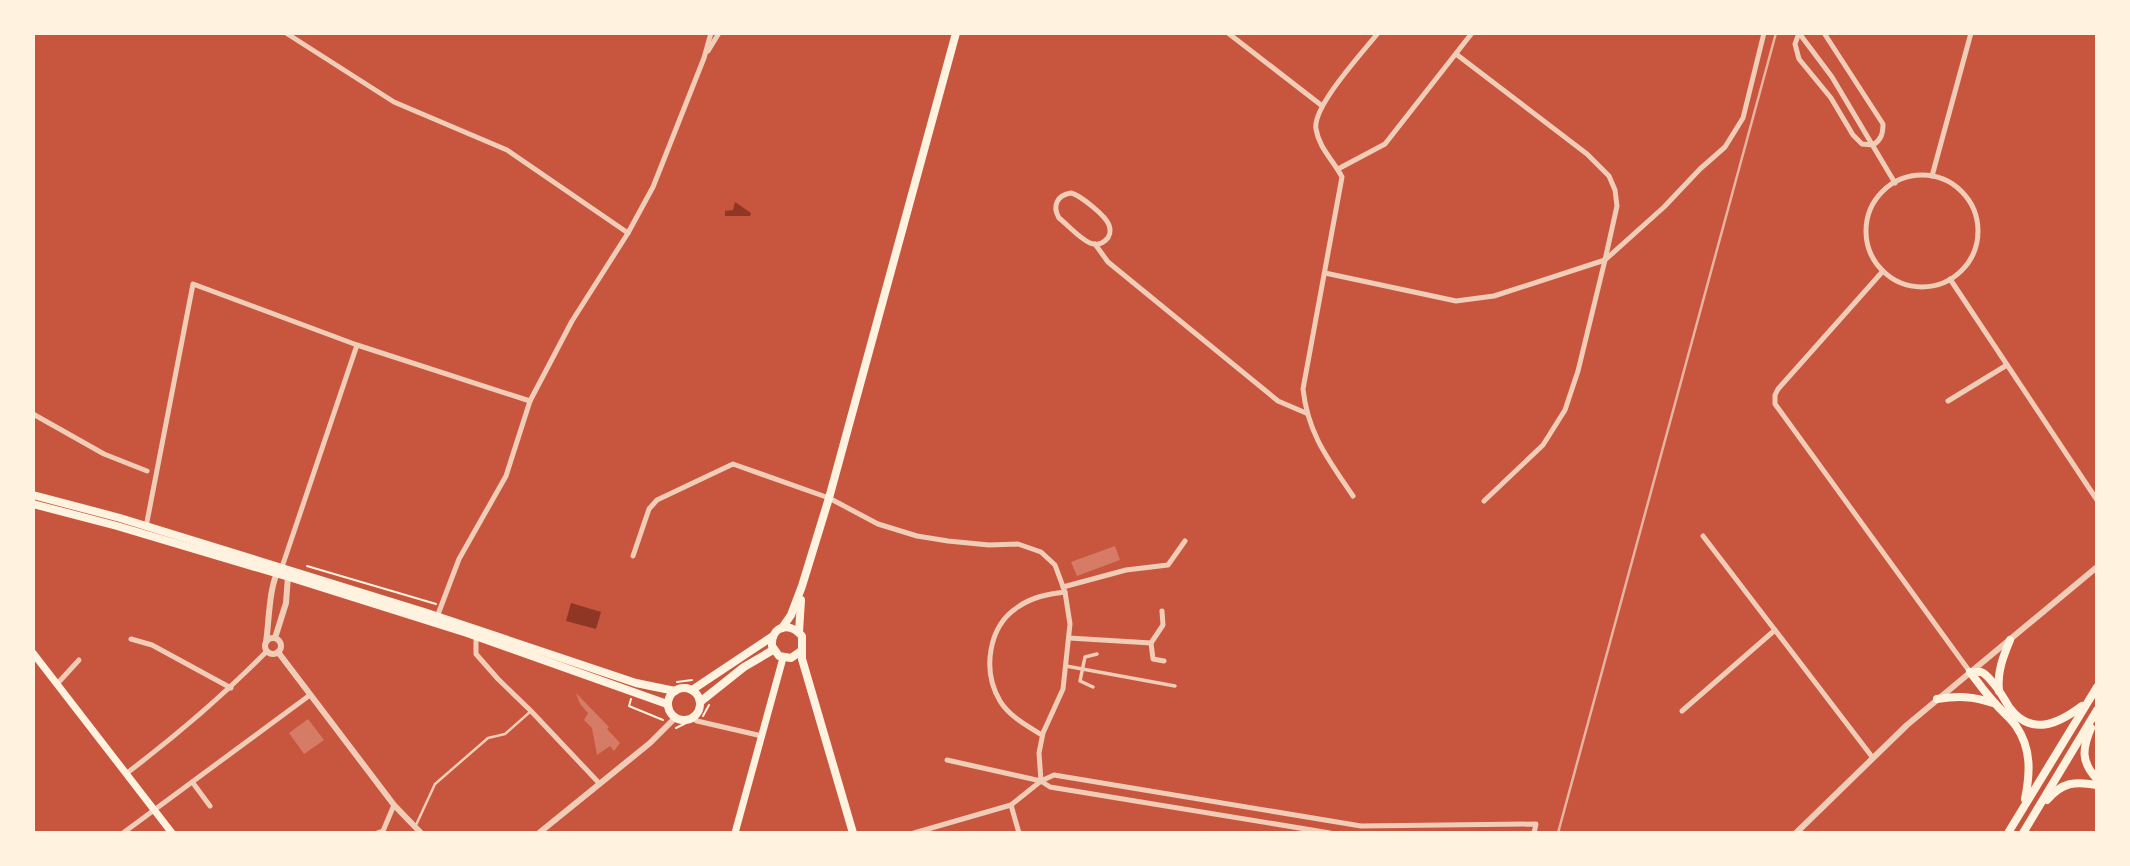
<svg xmlns="http://www.w3.org/2000/svg" width="2130" height="866" font-family="'IBM Plex Serif',serif">
	<style>
		.water { fill: #8f3625 }
		.building { fill: #d67c66 }
		.lines { fill: none; stroke-linecap: round; stroke-linejoin: round }
		.path { stroke: #fff3e0; stroke-width: 2 }
		.service { stroke: #f1ccb7; stroke-width: 2.5 }
		.pedestrian { stroke: #f1ccb7; stroke-width: 3.5 }
		.minor { stroke: #f1ccb7; stroke-width: 5 }
		.tertiary { stroke: #f1ccb7; stroke-width: 6 }
		.secondary { stroke: #fff3e0; stroke-width: 7 }
		.primary { stroke: #fff3e0; stroke-width: 8 }
		.trunk { stroke: #fff3e0; stroke-width: 8 }
		.rail { stroke: #e9b49f; stroke-width: 2.5 }
	</style>
	<rect width="100%" height="100%" fill="#c8553d"/>
	<g class="water">
		<path d="M 735,202 L 751,213 L 750,216 L 725,216 L 725,211 L 733,210 Z"/>
		<path d="M 571,603 L 601,612 L 596,629 L 566,621 Z"/>
	</g>
	<g class="building">
		<path d="M 1115,546 L 1120,560 L 1077,576 L 1071,562 Z"/>
		<path d="M 576,693 L 609,727 L 607,729 L 620,743 L 614,751 L 610,746 L 597,755 L 592,728 L 584,720 L 588,713 L 580,704 Z"/>
		<path d="M 308,719 L 324,740 L 304,754 L 289,733 Z"/>
	</g>
	<g class="lines">
		<g class="path">
			<path d="M 307,566 L 436,604"/>
			<path d="M 677,682 L 692,680"/>
			<path d="M 631,699 L 629,706 L 663,720"/>
			<path d="M 703,716 L 709,705"/>
			<path d="M 676,728 L 686,723"/>
		</g>
		<path class="service" d="M 416,825 L 435,784 L 488,738 L 505,734 L 531,711"/>
		<g class="pedestrian">
			<path d="M 1066,666 L 1175,686"/>
			<path d="M 1093,687 L 1080,681 L 1085,657 L 1097,654"/>
		</g>
		<g class="minor">
			<path d="M 286,33 L 394,102 L 507,150 L 628,233"/>
			<path d="M 1228,33 L 1321,105"/>
			<path d="M 1799,33 L 1795,44 L 1799,59 L 1831,98 L 1853,135 L 1862,144 L 1873,145 C 1881,140 1883,134 1883,124 L 1824,33"/>
			<path d="M 1799,33 L 1832,77 L 1895,183"/>
			<path d="M 708,51 L 719,33"/>
			<path d="M 1338,169 L 1385,144 L 1472,33"/>
			<circle cx="1922" cy="231" r="56"/>
			<path d="M 1932,176 L 1971,33"/>
			<path d="M 1071,193 C 1080,195 1106,216 1109,225 C 1114,237 1101,248 1090,243 C 1079,238 1069,226 1059,218 C 1052,206 1057,195 1071,193 Z"/>
			<path d="M 1095,244 L 1108,262 L 1278,401 L 1306,413"/>
			<path d="M 1883,271 L 1778,389 L 1775,395 L 1775,404 L 1970,672"/>
			<path d="M 1325,273 L 1456,301 L 1494,296 L 1605,260 L 1617,206 L 1615,190 L 1609,176 L 1587,154 L 1456,54"/>
			<path d="M 1950,279 L 2097,500"/>
			<path d="M 1948,401 L 2007,365"/>
			<path d="M 33,414 L 104,454 L 147,471"/>
			<path d="M 1353,496 C 1328,459 1308,434 1303,389 L 1342,177 C 1333,160 1319,148 1316,129 C 1312,107 1363,52 1378,33"/>
			<path d="M 1484,501 L 1543,445 L 1565,410 L 1578,371 L 1605,260 L 1664,207 L 1700,169 L 1725,147 L 1743,118 L 1764,33"/>
			<path d="M 146,527 L 193,284 L 357,345 L 530,401"/>
			<path d="M 1703,536 L 1873,758"/>
			<path d="M 633,556 L 649,509 L 657,500 L 733,464 L 829,498 L 878,524 L 917,536 L 948,541 L 989,545 L 1018,544 L 1041,552 L 1055,565 L 1065,592 L 1070,624 L 1063,689 L 1043,733 L 1039,753 L 1041,781"/>
			<path d="M 282,567 L 357,345"/>
			<path d="M 1063,587 L 1126,570 L 1168,565 L 1185,541"/>
			<path d="M 437,617 L 459,559 L 506,476 L 530,401 L 572,321 L 628,233 L 653,187 L 704,58 L 711,33"/>
			<path d="M 476,637 L 476,654 L 498,679 L 531,711 L 599,783"/>
			<path d="M 1069,638 L 1151,643 L 1163,625 L 1162,611"/>
			<path d="M 131,639 L 152,645 L 231,688"/>
			<path d="M 1151,643 L 1153,659 L 1164,661"/>
			<path d="M 57,684 L 79,660"/>
			<path d="M 1682,711 L 1775,630"/>
			<path d="M 692,718 L 697,721 L 762,736"/>
			<path d="M 1042,735 C 1027,726 1009,716 1000,701 C 982,671 988,626 1018,607 C 1032,597 1048,594 1065,592"/>
			<path d="M 947,760 L 1041,781 L 1050,787 L 1330,833"/>
			<path d="M 127,773 C 177,735 223,696 267,651"/>
			<path d="M 193,783 L 210,806"/>
			<path d="M 1011,805 L 1019,833"/>
			<path d="M 123,833 L 310,695"/>
			<path d="M 377,833 L 383,831 L 394,805"/>
			<path d="M 914,833 L 1011,805 L 1041,781 L 1054,775 L 1361,826 L 1536,824 L 1534,833"/>
		</g>
		<g class="tertiary">
			<path d="M 275,638 L 286,603 L 288,576"/>
			<circle cx="273" cy="646" r="8"/>
			<path d="M 266,642 C 269,624 269,584 279,570"/>
			<path d="M 278,652 L 394,805 L 421,833"/>
			<path d="M 539,833 L 650,743 L 675,718"/>
			<path d="M 1796,833 L 1907,725 L 2097,567"/>
		</g>
		<g class="secondary">
			<path d="M 33,653 L 172,833"/>
			<path d="M 735,833 L 783,658"/>
		</g>
		<g class="primary">
			<path d="M 33,495 L 120,518 L 424,612 L 636,683 L 675,691"/>
			<path d="M 33,504 L 117,526 L 289,577 L 467,633 L 667,704"/>
			<path d="M 782,628 L 791,615 L 802,586 L 829,498 L 956,33"/>
			<path d="M 799,632 L 801,600"/>
			<path d="M 801,651 L 791,658 L 779,656 L 772,646 C 771,626 789,621 802,636 L 802,659 L 853,833"/>
			<circle cx="684" cy="704" r="16"/>
			<path d="M 692,690 L 773,636"/>
			<path d="M 700,702 L 744,667 L 773,650"/>
		</g>
		<g class="trunk">
			<path d="M 1970,672 C 1978,682 1985,693 1994,702 C 2001,711 2010,717 2016,726 C 2032,749 2030,774 2025,799"/>
			<path d="M 1970,672 C 1972,672 1980,672 1981,672 C 1987,674 1990,680 1994,684 C 2000,691 2004,699 2009,707 C 2031,737 2058,724 2082,706"/>
			<path d="M 1999,691 C 1997,672 2003,657 2010,640"/>
			<path d="M 1937,699 C 1957,696 1973,696 1993,703"/>
			<path d="M 2091,728 C 2082,749 2081,762 2097,779"/>
			<path d="M 2047,800 C 2062,782 2075,781 2097,785"/>
			<path d="M 2008,833 L 2097,687"/>
			<path d="M 2023,833 L 2097,710"/>
		</g>
		<path class="rail" d="M 1558,833 L 1776,33"/>
	</g>
	<rect width="2130" height="866" fill="none" stroke="#fff3e0" stroke-width="70"/>
</svg>
